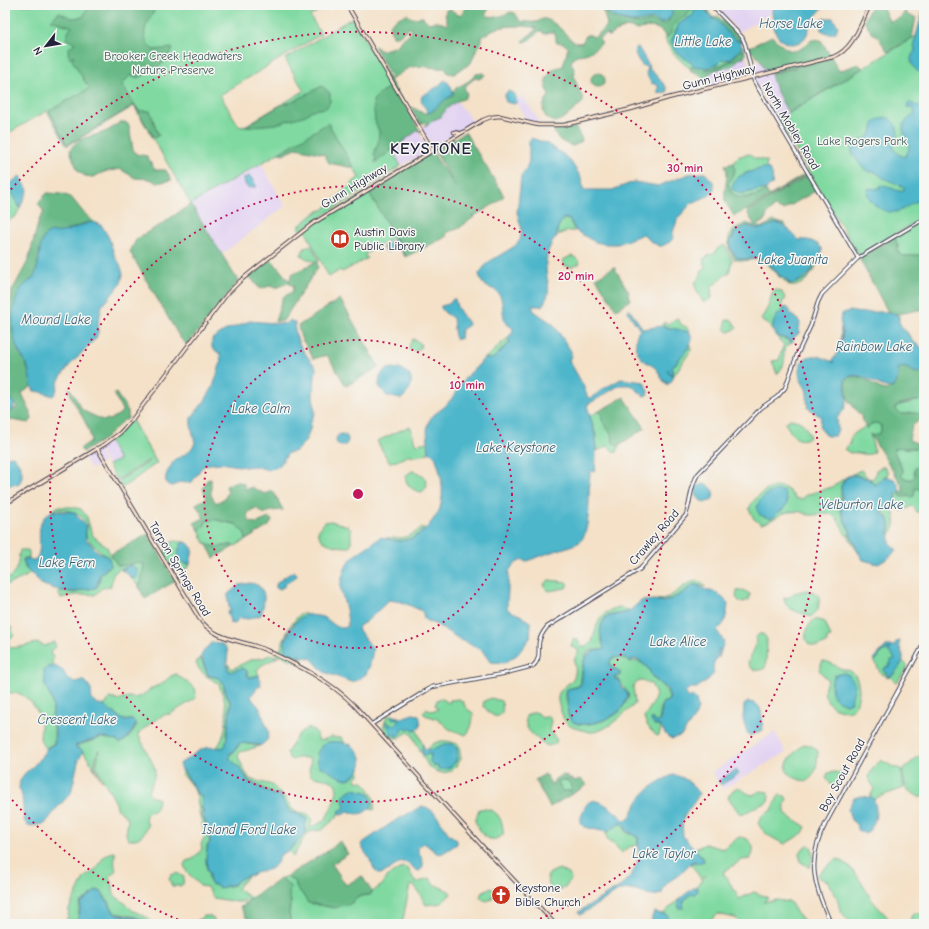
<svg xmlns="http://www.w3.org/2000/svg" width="929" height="929" font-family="'Comic Neue',sans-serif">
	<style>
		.built { fill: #e3d3f2 }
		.green { fill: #7fd9a0; stroke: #507e6e; fill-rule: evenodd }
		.forest { fill: #67b986; stroke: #446e60; fill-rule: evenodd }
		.water { fill: #4db6cb; stroke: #386c83 }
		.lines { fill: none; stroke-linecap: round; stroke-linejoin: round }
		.tertiary-casing { stroke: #423f50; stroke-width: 4.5 }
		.secondary-casing { stroke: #423f50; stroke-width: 4.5 }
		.tertiary { stroke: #fff; stroke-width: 2.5 }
		.secondary { stroke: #fce5d0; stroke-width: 2.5 }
		.ring { fill: none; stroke: #c2185b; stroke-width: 2; stroke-dasharray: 2 4 }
		.labels { text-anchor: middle; stroke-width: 3; stroke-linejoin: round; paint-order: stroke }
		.park-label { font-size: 12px; fill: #3e5959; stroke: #f6f6f2 }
		.street-label { font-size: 12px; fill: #22223b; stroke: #f6f6f2 }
		.poi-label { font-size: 12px; fill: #22223b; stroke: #f6f6f2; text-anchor: start }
		.water-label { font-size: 13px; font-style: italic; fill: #335d75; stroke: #f6f6f2 }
		.district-label { font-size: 16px; font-weight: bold; letter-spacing: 1px; fill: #22223b; stroke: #f6f6f2 }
		.centre { fill: #c2185b; stroke: #f6f6f2; stroke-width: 2 }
		.ring-label { font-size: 12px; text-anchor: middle; font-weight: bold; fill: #c2185b; stroke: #f6f6f2; stroke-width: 3; stroke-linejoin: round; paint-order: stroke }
	</style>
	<rect width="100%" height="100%" fill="#f6f6f2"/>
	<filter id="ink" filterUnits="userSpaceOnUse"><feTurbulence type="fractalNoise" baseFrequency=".025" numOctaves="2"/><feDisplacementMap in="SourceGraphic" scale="8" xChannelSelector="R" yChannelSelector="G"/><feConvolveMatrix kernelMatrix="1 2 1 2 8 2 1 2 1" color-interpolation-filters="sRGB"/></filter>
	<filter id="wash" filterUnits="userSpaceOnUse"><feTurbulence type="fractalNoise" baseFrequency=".012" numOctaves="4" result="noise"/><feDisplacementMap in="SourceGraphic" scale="16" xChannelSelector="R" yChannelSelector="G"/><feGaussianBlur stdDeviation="0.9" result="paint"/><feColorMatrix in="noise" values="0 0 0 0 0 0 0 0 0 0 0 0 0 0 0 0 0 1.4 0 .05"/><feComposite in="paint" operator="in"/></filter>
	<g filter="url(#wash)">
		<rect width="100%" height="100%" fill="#f4e1c8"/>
		<g class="built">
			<path d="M 716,5 L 770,5 L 771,13 L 739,32 Z"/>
			<path d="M 742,46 L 745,47 L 750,77 L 710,87 L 705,73 Z"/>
			<path d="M 760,61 L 770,73 L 753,77 L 750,64 Z"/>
			<path d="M 771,74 L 775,88 L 788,113 L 778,120 L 753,78 Z"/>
			<path d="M 523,96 L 540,123 L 527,120 L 515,101 Z"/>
			<path d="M 456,100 L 474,123 L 433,146 L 421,128 Z"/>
			<path d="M 418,130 L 429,150 L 401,166 L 392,151 Z"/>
			<path d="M 261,164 L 285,206 L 222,254 L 191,204 Z"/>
			<path d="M 109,442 L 119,460 L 108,465 L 98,449 Z"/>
			<path d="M 97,449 L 104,462 L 91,469 L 84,457 Z"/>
			<path d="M 775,732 L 785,750 L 785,753 L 723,789 L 721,785 L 739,775 L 736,770 L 718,781 L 712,772 Z"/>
		</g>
		<g class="green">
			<path d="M 5,5 L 328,5 L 310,16 L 321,34 L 220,95 L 239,126 L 243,127 L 304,91 L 285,59 L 352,18 L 418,130 L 392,150 L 401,166 L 302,229 L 299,229 L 298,227 L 315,213 L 324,209 L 359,177 L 351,163 L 319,148 L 289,147 L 191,204 L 134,106 L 67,146 L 47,111 L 5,135 Z"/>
			<path d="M 672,5 L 706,5 L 708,14 C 698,15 687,15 680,24 C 676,28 675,34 672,39 L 686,59 L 695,66 L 707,68 L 719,63 L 722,60 L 730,59 L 742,46 L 744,47 C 743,51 736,64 733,65 C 722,70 701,74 690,68 C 683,64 670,51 667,43 C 665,40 665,35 664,31 L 652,25 L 627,27 L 614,32 L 608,37 L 609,36 L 603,32 L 610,26 L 602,10 L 606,9 L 609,14 C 615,17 624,21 631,22 C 640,22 648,18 657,20 L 672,8 Z"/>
			<path d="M 924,31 L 924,217 L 859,256 L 778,120 Z"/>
			<path d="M 750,154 L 754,158 L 767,161 L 766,168 L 745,173 L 733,182 L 744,194 L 756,190 L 766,190 C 761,195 755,196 748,197 C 746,197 742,198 739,197 C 732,196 727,186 729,180 C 730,177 733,175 734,172 C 735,168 733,163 736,159 C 739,155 745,155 750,154 Z"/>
			<path d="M 8,185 L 20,208 L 16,216 L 5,223 L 5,188 Z"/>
			<path d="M 368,191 L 395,236 L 364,255 L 368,258 L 342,272 L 340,270 L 329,277 L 305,230 Z"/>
			<path d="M 564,219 L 569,220 L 575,231 L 568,231 L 558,235 C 556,228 560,224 564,219 Z"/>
			<path d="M 924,219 L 924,256 C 914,253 911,258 900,255 L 898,251 L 898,245 L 893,238 Z"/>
			<path d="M 774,221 L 784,224 L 787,227 C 770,217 771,230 759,228 C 754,228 750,225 746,225 L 734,232 L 732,238 L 730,239 L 729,248 C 731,251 734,257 737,258 C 745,262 754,257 762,259 C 768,261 776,272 780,277 L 782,276 L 789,284 L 792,285 L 808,277 L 813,270 L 816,260 L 819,259 L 815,262 L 816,267 C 812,275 801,288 791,286 C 787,285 784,279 779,277 C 776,271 769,266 764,261 L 759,261 L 758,259 L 743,261 L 734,259 C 729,252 725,239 732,232 C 735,227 741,226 746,223 L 755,226 L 757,225 L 760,228 Z"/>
			<path d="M 311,245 L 319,261 C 312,262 307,259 301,255 L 305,247 Z"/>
			<path d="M 724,245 L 726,247 L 732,261 L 729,273 C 722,276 719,282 712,286 L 711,296 L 713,297 L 705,302 L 703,302 L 694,284 L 701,275 L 701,272 L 705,268 L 703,259 L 710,255 L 714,254 L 717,249 Z"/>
			<path d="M 571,256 L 576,258 L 580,262 L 579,264 L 572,267 L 565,266 L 563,260 Z"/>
			<path d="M 777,290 L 781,291 L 786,299 L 783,301 L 781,307 L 784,308 L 784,311 L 777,315 C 776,321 773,333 780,337 C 784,339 788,340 792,343 C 781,348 785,353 784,362 C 784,366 780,371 777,374 L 772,361 L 779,360 C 781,354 781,350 784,345 L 779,340 L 779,338 C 769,331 773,324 763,322 L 761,319 L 768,307 L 773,291 Z"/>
			<path d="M 677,318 L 682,325 L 688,328 L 689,332 L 674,329 L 662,325 L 664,322 L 668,324 Z"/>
			<path d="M 726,320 L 732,320 L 737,328 L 729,332 L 725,329 Z"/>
			<path d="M 508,338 L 510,342 C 507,345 504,347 502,349 C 496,355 494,361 485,358 C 494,352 499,344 508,338 Z"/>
			<path d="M 413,339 L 420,343 L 421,348 L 415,351 L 410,350 L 409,346 Z"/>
			<path d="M 691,344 L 691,350 L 673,377 L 672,368 L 689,347 Z"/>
			<path d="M 922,400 L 924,401 L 924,414 C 920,414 917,413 913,413 C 905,413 902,417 896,410 L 896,406 Z"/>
			<path d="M 599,411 L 601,413 L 603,422 L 619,447 L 617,452 L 614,452 L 608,446 L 597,451 L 596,435 L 590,416 Z"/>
			<path d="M 790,419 C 803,421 806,425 810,437 C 797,445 791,433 785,423 Z"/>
			<path d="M 132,420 L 157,463 L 122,488 L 118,481 L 150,461 L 149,460 L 117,480 L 108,465 L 119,460 L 109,442 Z"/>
			<path d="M 876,423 L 881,425 L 881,431 L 879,434 L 873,436 L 870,434 L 874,449 L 873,453 C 866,457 858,451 850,453 L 844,449 L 850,444 C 848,434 859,432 865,426 L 867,430 L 871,424 Z"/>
			<path d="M 410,426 L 411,428 L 415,444 L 428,442 L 429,453 L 417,456 L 409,455 L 397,461 L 389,462 L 377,441 Z"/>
			<path d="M 899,447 C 914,451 924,442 924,464 L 914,472 L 915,477 C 911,481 905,479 901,475 L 903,471 L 894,451 L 895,448 Z"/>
			<path d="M 882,467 L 885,467 L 888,472 L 887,477 L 885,476 L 875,484 L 869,478 L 872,479 L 875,476 L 876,470 Z"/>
			<path d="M 861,470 L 868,478 C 862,478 857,472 850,476 C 840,480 841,487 841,496 C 841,500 840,502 840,506 C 840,515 846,524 850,532 L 849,535 C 853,538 852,541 855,544 L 854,546 L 860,555 L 851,541 L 848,535 L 847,536 C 842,530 840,520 834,516 C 827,511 820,515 813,515 C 808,516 805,513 801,512 C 798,511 792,512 789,512 C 779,513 772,522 761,524 L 754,519 L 749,509 C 753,497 772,482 785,488 C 789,490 793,496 797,499 L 803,499 L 806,495 L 832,487 L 846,477 ZM 770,492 L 787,500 C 787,506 783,509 777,512 L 763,498 Z"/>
			<path d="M 412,471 C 421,473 427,477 427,487 L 422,492 C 412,491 406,485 405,476 Z"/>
			<path d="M 917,488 L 924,493 L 924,523 L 922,512 L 917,512 L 914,507 L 912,506 L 902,511 L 894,507 L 891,509 L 893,511 C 896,519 897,527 890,534 L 889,533 C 893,526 890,518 883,513 L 883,510 C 891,507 898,503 897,493 L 899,492 L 901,497 L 914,496 L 915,489 Z"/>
			<path d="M 57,507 L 72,507 L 81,509 L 87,517 L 92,535 L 107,547 L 112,558 L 121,566 L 131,563 L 144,564 L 141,584 L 138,585 L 132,579 L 137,577 L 131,565 L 118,570 L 113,574 L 111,586 L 102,588 L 95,595 C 90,593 67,596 61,598 L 58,593 L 61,591 L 75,593 L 82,590 L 96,588 L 98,586 L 101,574 L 111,565 L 109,558 C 102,552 94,547 88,539 C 84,535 87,529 86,524 C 80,510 64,508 51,511 Z"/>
			<path d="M 214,519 C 221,521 229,524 236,524 L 245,534 L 246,540 L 235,546 L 231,545 L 215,547 L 205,543 L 199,530 L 205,525 L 206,521 Z"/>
			<path d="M 331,521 L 348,526 L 351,529 L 351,544 L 349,547 C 338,547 319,545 318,531 L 325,522 Z"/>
			<path d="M 422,528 L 425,528 C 414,539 401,544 386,538 C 391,537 393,538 398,538 C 407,538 416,532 422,528 Z"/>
			<path d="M 174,541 L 185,542 L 180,545 L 181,546 L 179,548 L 178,557 L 185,564 L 190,564 L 189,567 L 182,571 C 173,568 167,563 164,553 L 169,544 Z"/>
			<path d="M 20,550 L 28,550 L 29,552 L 29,559 L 24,558 L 23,560 L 25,568 L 30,573 L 27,576 L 5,586 L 5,581 C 19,572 17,564 20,550 Z"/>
			<path d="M 549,580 L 566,582 L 568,584 L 566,588 L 549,591 L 546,589 L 544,584 Z"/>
			<path d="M 696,581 L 702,582 L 705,587 L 694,584 C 684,592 670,603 657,600 C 675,599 681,583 696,581 Z"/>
			<path d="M 743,590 L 750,594 L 749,600 L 743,602 L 739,601 L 736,597 L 737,591 Z"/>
			<path d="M 806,590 L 812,591 L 820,596 L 818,610 L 811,617 C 801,612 785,611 784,598 L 790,597 L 794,593 Z"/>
			<path d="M 618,607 L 629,610 L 627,612 L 606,616 C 597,629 600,634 604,649 L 590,651 L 586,654 L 583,663 L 580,684 L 578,686 L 567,689 C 565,694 566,698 567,704 C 568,709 567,715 570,719 C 578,731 611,720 619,712 C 623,708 626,702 629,696 C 627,689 622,689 621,681 L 615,678 L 616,677 L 620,676 L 620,672 L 613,667 L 610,663 L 611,659 C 617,656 625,658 630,662 C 637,659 645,664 649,670 C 651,673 651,676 653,678 C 660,685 671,690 668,701 L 662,703 L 659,720 L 658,722 L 655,722 L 652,718 L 651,721 C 653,725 658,725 661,728 L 659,735 L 657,736 C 650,730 646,725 644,717 L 653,703 L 656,695 L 652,685 C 643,680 640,679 633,686 L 635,703 L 633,706 C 623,714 605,733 591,732 C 587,732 583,730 579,729 C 571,728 566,724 563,717 C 561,710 557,703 558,696 C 560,686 573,684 575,674 C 577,662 570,664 579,651 L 571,646 L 573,640 L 577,639 L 581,646 L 586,646 L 592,642 C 598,623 597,614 618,607 Z"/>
			<path d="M 303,613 L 305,614 C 302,618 298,619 295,622 C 286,631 284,642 285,653 L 302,658 C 294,662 289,660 282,655 L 279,656 L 276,654 L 281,649 L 282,644 L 290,626 L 298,616 Z"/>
			<path d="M 815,619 L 825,622 L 831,637 L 827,638 L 827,643 C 824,644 820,646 817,646 C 799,646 806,625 815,619 Z"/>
			<path d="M 5,627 L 11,627 L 14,635 L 8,641 L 10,648 L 20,647 L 37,643 L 45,646 L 54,642 L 56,646 L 51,651 L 50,654 L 53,656 L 52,666 L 49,666 L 44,670 L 45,685 L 52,700 L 53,713 L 51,718 L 54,728 L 54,743 L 46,748 C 36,739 42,734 41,722 C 40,715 35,707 31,702 C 27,700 27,698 24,696 C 18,692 11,692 5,695 Z"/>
			<path d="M 759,634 L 763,634 C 765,636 766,637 767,640 C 767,643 766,666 765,668 C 757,672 750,671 748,662 L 755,647 L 756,637 Z"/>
			<path d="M 889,648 L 888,652 L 893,655 L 895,659 L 889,667 L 886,667 L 884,668 L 888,674 L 888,676 L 889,677 L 888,678 L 886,677 L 885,674 L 882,675 L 881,674 L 874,660 L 876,660 L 882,652 Z"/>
			<path d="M 270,655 L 273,655 L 278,657 L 262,665 L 257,670 L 259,675 L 250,677 L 248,675 L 247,671 L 242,668 L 232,672 L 228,670 L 228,664 L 232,669 L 252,659 L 263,658 Z"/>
			<path d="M 200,657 L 208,676 L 219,678 L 223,683 L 224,690 L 230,703 L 226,744 L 223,748 L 217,747 C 226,737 228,715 225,702 C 224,696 220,690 219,684 C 211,679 199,673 196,663 Z"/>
			<path d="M 822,661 C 830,661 835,666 842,669 C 847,671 849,669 853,673 C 862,681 861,709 848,711 C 845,711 841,710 839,709 C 833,708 830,705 827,700 C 823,694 824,685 828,680 L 819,670 ZM 844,673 L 846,704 C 833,698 826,688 835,675 Z"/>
			<path d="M 903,661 L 908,666 L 897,683 L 890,677 L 894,674 Z"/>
			<path d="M 176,674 L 195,688 L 196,693 L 195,699 L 170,714 C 161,713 145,728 138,734 L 154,766 C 157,776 151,783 148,793 L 152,797 L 158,798 C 157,808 157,810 147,813 L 145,818 L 148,825 C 143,836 141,839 128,840 L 126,834 L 128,818 L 118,810 L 115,801 L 96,767 L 99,750 L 98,750 L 94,767 L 102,781 L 83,751 L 80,748 L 77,748 L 76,746 L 101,738 L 116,740 L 120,743 C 128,741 134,731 137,724 L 132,720 L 124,720 L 120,718 L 114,712 L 106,708 L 104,705 L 107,703 L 109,698 L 118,700 L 129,697 L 134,698 L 141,696 L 154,687 L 162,684 L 171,676 Z"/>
			<path d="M 441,698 L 449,703 L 450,700 L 459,699 L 463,702 L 466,708 L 473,713 C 473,722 472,728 466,735 L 449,729 L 438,719 L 425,715 L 423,713 L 427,708 L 431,711 L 438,709 L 435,705 L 437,700 Z"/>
			<path d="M 491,698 L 501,701 C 505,710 501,720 492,715 C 489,713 485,708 483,705 L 484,701 Z"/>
			<path d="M 534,712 L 538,713 L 542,718 L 549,716 L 551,721 L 549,730 L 557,740 L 555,744 L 547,746 C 536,737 523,731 526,716 Z"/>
			<path d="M 391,714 L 392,715 L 391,716 L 397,718 L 399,722 L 396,725 L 387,724 L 390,730 L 396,734 L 396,737 L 402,732 L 402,728 L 411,727 L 414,731 L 417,730 L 423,745 L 422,752 L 427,755 L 430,753 C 432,757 432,762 434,766 L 438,766 L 438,769 L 456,762 L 458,755 L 457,748 L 444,744 L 431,751 L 428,749 C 435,739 448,739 459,745 L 461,759 L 457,765 L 451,771 L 443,773 L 437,772 L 428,766 L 411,733 L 408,732 L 399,738 L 389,738 L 383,727 L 387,716 Z"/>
			<path d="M 309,728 L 315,731 L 319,741 L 331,737 L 342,738 L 345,743 L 342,742 L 322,745 L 317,753 L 319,765 L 339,776 L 351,778 L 360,768 L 359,775 L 356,778 L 357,781 L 364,782 C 370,791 377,798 374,810 L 369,809 L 372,807 L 366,792 C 356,789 350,789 343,798 L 345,808 L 339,811 L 337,817 L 322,830 L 311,831 L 305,836 L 293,857 L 289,851 L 307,832 L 305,827 L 307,818 L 296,813 L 291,812 L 284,803 L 280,793 L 274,795 L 271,792 L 249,781 L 240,768 L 230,759 L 230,754 L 233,753 L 241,743 L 260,746 L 248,750 L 240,752 L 238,756 L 244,770 L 250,779 L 272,785 L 286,799 L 292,809 L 295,811 L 309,815 L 312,818 L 310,826 L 312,827 L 326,820 L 326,818 C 330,810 344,787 332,781 C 325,778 317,779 310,775 L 309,770 L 311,763 L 309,758 L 298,758 L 292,760 L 289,758 L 287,753 C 293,744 297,731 309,728 Z"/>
			<path d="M 804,744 L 812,746 L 818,751 C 817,764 817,776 805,782 L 791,776 L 786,770 C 786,759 796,751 804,744 Z"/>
			<path d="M 924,752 L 924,797 L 919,797 L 906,789 L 902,770 Z"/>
			<path d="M 881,760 L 893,767 L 901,769 L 904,788 L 878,797 L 874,800 L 873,798 L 870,797 L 874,788 L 868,777 L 874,767 Z"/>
			<path d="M 181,770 L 183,771 L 198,795 L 201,796 L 202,805 L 201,809 L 203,812 L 201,814 L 208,830 L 207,832 L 210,843 L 207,845 C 207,850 206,855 206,860 C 206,864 207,867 207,871 L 209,874 L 208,878 L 211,884 L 218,886 L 219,888 L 234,885 L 240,879 L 249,875 L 249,876 L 240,884 L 237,889 L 251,898 L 246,905 L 243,903 L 248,900 L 247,898 L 241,902 L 237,902 L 213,898 L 207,887 L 200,886 L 187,872 L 184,865 L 186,861 L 193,859 L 202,849 L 201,844 L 205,836 L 199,812 L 197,797 L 194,789 L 183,775 Z"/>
			<path d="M 834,772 L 843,773 L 843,777 L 837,786 L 832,786 L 826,778 L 828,773 Z"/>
			<path d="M 561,780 L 567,780 L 572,787 L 571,791 L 562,791 L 559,787 L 558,783 Z"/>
			<path d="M 738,787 C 744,790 746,794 753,795 L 760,791 L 768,792 C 772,807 761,802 754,808 C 748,811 746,814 739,813 L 728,797 L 733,790 Z"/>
			<path d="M 779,795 L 785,796 L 787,798 C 779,819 793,817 806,827 L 803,833 L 785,844 C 774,839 763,834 758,823 L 763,815 L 772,810 Z"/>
			<path d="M 479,809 C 496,807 504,819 503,835 C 489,846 481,834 475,821 Z"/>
			<path d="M 619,824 L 623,824 L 626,832 L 637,837 L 638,845 L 629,847 L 621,853 L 616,846 L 608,841 L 606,833 Z"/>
			<path d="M 739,837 C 752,838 757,849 750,859 L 742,860 L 723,872 L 737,894 L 739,899 L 754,892 L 769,898 L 763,902 L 777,900 L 790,902 L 798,915 L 803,919 L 804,924 L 760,923 L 743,924 L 735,918 L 717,914 L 709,924 L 677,923 L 657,924 L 669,918 L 667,915 L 663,914 L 678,900 L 679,908 L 689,895 L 698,891 L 696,886 L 702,881 L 702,880 L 706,876 L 705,875 L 701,879 L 691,864 L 693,862 L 698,863 L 704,861 L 703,857 L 695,849 L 705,844 L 723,849 Z"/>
			<path d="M 808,844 L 812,848 L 813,857 L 810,868 L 801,862 L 799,853 Z"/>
			<path d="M 115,852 C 116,858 113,863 116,870 L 109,878 L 113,885 L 113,891 L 115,896 L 125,903 L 132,910 L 148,918 L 152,924 L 137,917 L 115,913 L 102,892 L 97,890 L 80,903 L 77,924 L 63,924 L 68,917 L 69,909 L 84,878 C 87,874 91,874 94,871 C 103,864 99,854 115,852 Z"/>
			<path d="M 838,859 C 853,865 862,884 870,897 C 876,907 886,913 892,924 L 851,924 C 848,919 844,916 841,911 C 838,907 839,902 837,898 C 834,891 830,889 828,881 L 819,878 L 817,875 L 835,860 Z"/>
			<path d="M 403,867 L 408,869 L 416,883 L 430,878 L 433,884 L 449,891 L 451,894 L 442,903 L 426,905 L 415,886 L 410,885 L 402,924 L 291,924 L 289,913 L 291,901 L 289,895 L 290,887 L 282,878 L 287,876 L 295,882 L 297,889 L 301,892 L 308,903 L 335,908 L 340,905 L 352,903 L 357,898 L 361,896 L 370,895 L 372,892 L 382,885 L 388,876 Z"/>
			<path d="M 559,869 L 569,874 L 571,879 L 565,888 L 552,891 L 550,888 L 547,877 L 550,873 Z"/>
			<path d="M 177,873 L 184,877 L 183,884 L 180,886 L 172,886 L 169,879 L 171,875 Z"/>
			<path d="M 491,887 L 494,891 L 492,899 C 487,902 484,901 480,897 L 482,892 Z"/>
			<path d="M 913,913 L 924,914 L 924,924 L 908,924 Z"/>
			<path d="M 204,916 L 210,916 L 214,919 L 214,924 L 194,924 L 195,922 Z"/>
		</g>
		<g class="forest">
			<path d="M 89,5 L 152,5 L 154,12 C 145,27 139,35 153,50 L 172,48 L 173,49 L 165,62 L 161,64 L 158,69 L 154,68 L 145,75 L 138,78 L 130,75 L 122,85 L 139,111 L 150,111 C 154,119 154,127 159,135 L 154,138 L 134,105 L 67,145 L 49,111 L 90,88 L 87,85 L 72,60 L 74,55 L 70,58 L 68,53 L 69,48 L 75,43 L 66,39 L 69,30 L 72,27 L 51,20 L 59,12 L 71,18 L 83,17 Z"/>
			<path d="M 473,5 L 486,5 L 489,9 L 486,13 L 487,16 L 498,17 L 511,12 L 515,13 L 521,22 C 527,21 532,23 537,22 C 540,21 541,19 543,19 C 553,18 567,36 574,42 L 582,43 L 586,35 L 590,35 L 594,37 C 597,36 606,27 607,24 L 602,7 L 600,5 L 604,5 L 609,16 L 612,18 C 627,21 635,27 650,21 L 664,25 C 671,21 672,13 672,5 L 699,5 C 693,7 693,9 689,13 C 684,18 678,20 674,26 C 671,30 671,34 668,37 L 665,36 C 659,25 648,26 638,30 L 627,27 L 622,28 L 610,36 L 608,34 L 601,36 L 599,40 L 602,43 C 598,46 593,51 588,53 C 578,57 577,51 571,62 L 575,72 L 574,77 L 583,99 L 583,102 C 575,109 566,119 555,122 C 541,118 540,106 549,96 C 545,81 543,82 553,69 L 563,66 L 568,48 L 563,43 L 556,42 L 556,37 L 554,32 L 551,32 L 544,34 L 542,31 L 539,31 L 529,40 L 525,42 L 523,41 C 527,35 534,34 536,28 C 527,25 502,25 492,30 C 488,32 486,35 482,37 L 481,44 L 477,48 L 471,63 L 454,74 L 448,73 L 445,68 C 433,69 420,64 409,68 C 403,70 398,76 392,79 L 374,46 L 378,48 L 380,51 L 394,47 L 399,44 L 401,40 L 411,32 L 412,29 L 409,28 L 398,36 L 393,36 L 389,26 C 393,20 400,17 407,14 C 415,22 414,16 423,17 L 429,23 L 436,21 L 448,25 L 445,14 L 446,10 L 450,9 L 458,15 L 461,14 L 467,7 L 471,8 Z"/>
			<path d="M 700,5 L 708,5 L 710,8 L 709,13 L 713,18 L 718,16 L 739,37 L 742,43 L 739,40 L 736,41 L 736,39 L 730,35 L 717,20 L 712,18 L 705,9 Z"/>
			<path d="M 872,5 L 884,5 L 883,8 L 889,21 C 897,20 901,19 905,11 L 909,16 L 916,17 L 912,38 L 888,52 L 878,37 L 871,32 L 864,20 Z"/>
			<path d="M 772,36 C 780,44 790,56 802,48 C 811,42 809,38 821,40 L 831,57 L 770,73 L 765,69 L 760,60 L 748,48 Z"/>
			<path d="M 741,50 L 744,50 L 745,54 L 743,58 C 736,59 716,69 710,73 C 708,76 708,78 704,80 L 697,73 L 691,71 L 690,68 L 693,66 C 703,77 735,60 741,50 Z"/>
			<path d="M 377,58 L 421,133 L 418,130 L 375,163 L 376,160 L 374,154 L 378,143 L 379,132 L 375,121 L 373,100 L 380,93 L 388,88 L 390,83 L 376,59 Z"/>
			<path d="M 832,58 L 839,71 L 858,64 L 863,68 L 788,113 L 775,88 L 771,74 Z"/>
			<circle cx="598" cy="80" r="7"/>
			<path d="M 484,73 L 485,75 L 479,79 L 475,78 L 464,87 L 467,94 L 464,99 C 457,99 444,110 441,117 L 433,120 L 427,126 L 424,126 L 427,124 L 425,122 L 420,124 L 412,110 L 412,107 L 423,113 L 428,113 L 431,112 L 446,99 L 453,95 L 453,91 L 456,88 L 469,81 L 476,74 Z"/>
			<path d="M 322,86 L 330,93 L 330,102 L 326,108 L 312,110 L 306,115 L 276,124 L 244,127 L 281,105 L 292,102 Z"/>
			<path d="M 120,122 L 125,122 L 129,125 L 133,150 L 136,154 L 147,156 L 155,170 L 166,170 L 172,180 L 157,183 L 150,179 L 135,178 L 120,169 L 104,172 L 93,177 L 85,176 L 78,171 L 70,151 C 76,136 94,137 107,131 C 111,129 116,125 120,122 Z"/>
			<path d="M 328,123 L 354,168 L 329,163 L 324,154 L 296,148 L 283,154 L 279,153 Z"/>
			<path d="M 561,127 L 576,128 L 582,139 L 581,142 L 573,146 C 564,144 554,138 554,128 Z"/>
			<path d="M 465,132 L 504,196 L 496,203 L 474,216 L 473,215 L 472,216 L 474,217 L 458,229 L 447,232 L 446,237 L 405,257 L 393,238 L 394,237 L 406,256 L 368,191 L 432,152 L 455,186 L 435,151 Z"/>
			<path d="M 734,163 L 735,170 L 728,184 C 730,189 731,193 735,196 C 742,201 761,196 766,190 L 769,196 L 807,173 L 808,174 L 746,211 L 746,210 L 734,216 C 732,211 726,205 725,200 C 723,188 730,176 725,165 Z"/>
			<path d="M 809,175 L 817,190 L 783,210 L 774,207 L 767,214 L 765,221 L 755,226 L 747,212 Z"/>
			<path d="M 47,193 L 61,194 L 71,197 L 83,212 L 94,222 L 85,223 L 61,233 L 53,232 L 46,235 L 42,241 L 36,274 L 21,289 L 15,305 L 13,329 L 18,350 L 24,358 L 31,379 L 31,387 L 22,393 C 24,402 31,409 32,419 L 29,423 L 5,419 L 5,416 L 16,408 L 17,405 C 12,402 9,398 6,393 C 2,385 5,365 8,357 L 8,319 L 12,291 L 28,261 L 39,220 L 44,212 L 38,203 Z"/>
			<path d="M 191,204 L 238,281 L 187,345 L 180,338 L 130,252 L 136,240 L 144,234 L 157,227 Z"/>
			<path d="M 893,238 L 896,239 L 898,251 L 900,255 C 911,258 914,253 924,256 L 924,309 L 898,314 L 888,312 L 859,258 Z"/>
			<path d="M 271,259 L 272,260 L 289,281 L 292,274 L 317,261 L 318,267 L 283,321 L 275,321 L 283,297 L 292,292 L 294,286 L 288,283 L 275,288 L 270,286 L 260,289 L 250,277 Z"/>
			<path d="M 614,267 L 629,292 L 628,294 L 630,300 L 616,309 L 596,278 Z"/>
			<path d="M 340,299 L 379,367 L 346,386 L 327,355 L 313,359 L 309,350 L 301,338 L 298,326 Z"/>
			<path d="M 902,367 C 913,369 911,374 924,373 L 924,401 C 916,399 904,403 896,406 L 896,410 C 902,417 905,413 913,413 C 917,413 920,414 924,414 L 924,420 L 921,419 L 912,426 L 909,440 L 924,446 L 924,456 C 920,447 914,448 906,448 C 902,448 899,447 895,448 L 894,451 L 903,472 L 901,475 C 905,479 911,482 915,476 L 914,469 L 919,465 L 924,464 L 924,490 L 922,492 L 917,488 L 915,489 L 914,496 L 911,497 C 907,496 904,495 901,497 L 899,492 L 900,491 L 904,492 L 902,485 L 870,434 L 873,436 L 879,434 L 881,431 L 881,425 L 876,423 L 871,424 L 867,430 L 861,416 L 848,400 L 845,379 C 863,369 871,388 886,390 L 894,387 L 897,382 L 898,369 Z"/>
			<path d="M 69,388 C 74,393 79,407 83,410 C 89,415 97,416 104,421 L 107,419 L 110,420 L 121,413 L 122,410 L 114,394 L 116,393 L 128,411 L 128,418 L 127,420 L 124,420 L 106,438 L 83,452 L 81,450 L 81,448 L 91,441 C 90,422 72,406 69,388 Z"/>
			<path d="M 624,397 L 645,428 L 619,445 L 619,447 L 616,444 L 612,442 L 613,436 L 603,422 L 601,413 L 599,411 Z"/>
			<path d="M 211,479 L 211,495 L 216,503 L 225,498 L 228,492 L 226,486 C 233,482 237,480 244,484 L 245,489 L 253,487 L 257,491 L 259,491 L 265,494 L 273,491 L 283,510 C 279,511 277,510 273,511 C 263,512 267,517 256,508 L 250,511 L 247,515 L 250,522 L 257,523 L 269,518 L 272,520 L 269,526 L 246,540 L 245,534 L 236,524 C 226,523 216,517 206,521 C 205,526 203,528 199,530 L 194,523 L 204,518 L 196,504 L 207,498 L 203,489 L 207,480 Z"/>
			<path d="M 148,534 L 175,581 L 145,599 L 138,585 L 141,584 L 144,564 C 131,561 126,567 117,565 L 111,554 Z"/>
			<path d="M 206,543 L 215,547 L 231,545 L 235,546 L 214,558 Z"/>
			<path d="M 545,774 L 552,785 L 555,779 L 564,775 L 574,781 L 581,779 L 587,785 L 550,807 L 535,780 ZM 561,780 L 567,780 L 572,787 L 571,791 L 562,791 L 558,783 Z"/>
			<path d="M 340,841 L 348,854 L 332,864 L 346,885 L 362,876 L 372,892 L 370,895 C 366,895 361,895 357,898 C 354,900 352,904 347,905 C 342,906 339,905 335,908 L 308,903 L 301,892 L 297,889 L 295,882 L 287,876 L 332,848 Z"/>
			<path d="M 282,878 L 290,887 L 289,895 L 291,901 L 289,913 L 291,924 L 250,924 L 240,907 L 246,905 L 251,898 Z"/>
		</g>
		<g class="water">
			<path d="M 606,5 L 672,5 C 674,14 670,22 660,23 C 652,15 642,23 633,22 C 625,22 616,18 609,14 Z"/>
			<path d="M 775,5 L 821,5 L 822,7 C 820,13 816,14 813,19 C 810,24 809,31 806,36 C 798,48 782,46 776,33 C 773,26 772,16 772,9 L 775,8 Z"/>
			<path d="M 702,6 L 712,18 L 717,20 L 730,35 L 736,39 L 736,41 L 739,40 L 742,46 L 738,52 L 730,59 L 722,60 L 719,63 L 707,68 L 695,66 L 686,59 L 675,51 L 671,42 L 679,24 L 693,15 L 695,9 Z"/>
			<path d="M 924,7 L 924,67 L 922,70 L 918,72 C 911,64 908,59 915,51 L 914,43 Z"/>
			<path d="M 824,18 L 833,18 L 838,26 L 836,32 L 829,34 L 821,30 L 820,21 Z"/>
			<path d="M 638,47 L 648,64 L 650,70 L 656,75 L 666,87 L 667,92 L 663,93 L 658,93 L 658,85 L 651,83 L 646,73 L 648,68 L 642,65 C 638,60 634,54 635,48 Z"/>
			<path d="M 445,80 C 450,84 453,88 453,95 L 446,99 L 431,112 L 428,113 L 421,100 L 422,96 C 427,93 432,90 437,87 C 441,85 441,82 445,80 Z"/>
			<path d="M 508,91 L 515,94 L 517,102 L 514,104 L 506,102 L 504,96 Z"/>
			<path d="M 909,103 L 914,104 L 916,106 L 920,105 L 924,112 L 924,199 C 905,203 901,219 881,209 C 874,205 870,201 867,193 L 869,188 L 876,189 L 885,185 L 898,191 L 904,190 L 904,187 L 883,178 L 876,172 L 868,172 L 861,166 L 852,153 L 852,145 C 864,136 871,142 874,123 L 878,120 L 886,117 C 899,123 901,136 893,148 L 898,154 L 905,157 C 913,144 907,145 904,133 C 903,131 903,126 903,124 L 915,113 L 912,108 L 907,107 L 907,105 Z"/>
			<path d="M 531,138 L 546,143 L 564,155 L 571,162 L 582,179 L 583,190 L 612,190 L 634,182 L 658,186 L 689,174 L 705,173 L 714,183 L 714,191 L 710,195 L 692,203 L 688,207 L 678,218 L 673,232 L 673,238 L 670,242 L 662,246 L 659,246 L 650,241 L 647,237 L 643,234 L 618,244 L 605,244 L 595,242 L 576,231 L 570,220 L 564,218 C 559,224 556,228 557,236 C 549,245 545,257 546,269 C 547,284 553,291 542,306 L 532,306 L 534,311 L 553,324 L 571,351 L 571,356 L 569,360 L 583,385 L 588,398 L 591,398 L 603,389 L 621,379 L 644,382 L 648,392 L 647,395 L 644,396 L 631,385 L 620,385 L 587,405 L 595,435 L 596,456 L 595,472 L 591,471 L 590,474 C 588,488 592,536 578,543 C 561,550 543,554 525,562 L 524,560 C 517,561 512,566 509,571 L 507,608 L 510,611 L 520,615 L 531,623 L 530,638 L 518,654 L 505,663 L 490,662 L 482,650 L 461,640 L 437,625 L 427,621 L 424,619 L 423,613 L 420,610 L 402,602 L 389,600 L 367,621 L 359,626 L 358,629 L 373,649 L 370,665 L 366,674 L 358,680 L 351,682 L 324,672 L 311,658 L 303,657 L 286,652 L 285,641 L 291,629 L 295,623 L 305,614 C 311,616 319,615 325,618 C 332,622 338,631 347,627 C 349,614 344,603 341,591 C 339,582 345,566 351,559 C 359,551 372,544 381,537 C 402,546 420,539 432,521 C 435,517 439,512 440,508 C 445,490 441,473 435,456 L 429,452 C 429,443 425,430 429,421 C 433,413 441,411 447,404 C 454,397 457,389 463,381 C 469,373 478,367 484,358 C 494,362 497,354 503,349 C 506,347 508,345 510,342 L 508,338 L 513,331 L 512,327 C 500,324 505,306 500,296 C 493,283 483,293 479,274 L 487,263 L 515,246 L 520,240 L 522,230 L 517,212 L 520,187 L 521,176 L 526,169 L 529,161 L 529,141 Z"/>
			<path d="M 762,168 L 769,169 C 773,174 773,178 772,185 L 766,189 L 740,194 L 732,189 C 733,173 751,173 762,168 Z"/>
			<path d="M 20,176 L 28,190 L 20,208 L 8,185 Z"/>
			<path d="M 250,176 L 256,185 L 256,187 L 248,188 C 246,186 243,181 244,178 Z"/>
			<path d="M 94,222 L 102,226 L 109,238 L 115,257 L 120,264 L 123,274 L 121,283 L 105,303 L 102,305 L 98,324 L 99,329 L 96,338 L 69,366 L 59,380 L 56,392 L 53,396 L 41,392 L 34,391 C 30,385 30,376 28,368 C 26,361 21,356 18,350 C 10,333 11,306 20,290 C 24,283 34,280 36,272 C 40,262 38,240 47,234 C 52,231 57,233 62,232 C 73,230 82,223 94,222 Z"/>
			<path d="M 777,223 L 787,228 L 799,240 C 808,239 815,241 822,248 L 822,252 L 819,258 L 815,259 C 810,271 815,272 801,280 C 796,282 795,285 789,283 L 788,281 L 782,276 L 781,277 L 768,262 L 762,258 L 744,259 L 737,258 L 730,248 L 731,239 L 733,238 L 734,233 L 746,226 L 759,229 Z"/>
			<path d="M 394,239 L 399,247 L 387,252 L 382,248 Z"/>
			<path d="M 453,299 L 455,299 L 457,307 L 469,325 L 461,330 L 460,339 L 455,339 L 453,318 L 445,313 L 441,308 L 441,306 L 449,304 Z"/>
			<path d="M 787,307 L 792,315 L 800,322 L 799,333 L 793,339 L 793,342 L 792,343 L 787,339 L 779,337 L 772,329 C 774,320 775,315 784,311 L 784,308 Z"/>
			<path d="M 629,309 L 643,329 L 661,326 L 690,332 L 692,340 L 688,348 L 672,368 L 672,375 L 668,372 L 668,369 L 668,372 L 672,376 L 673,379 L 669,384 L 663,380 L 668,385 C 661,379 663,380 659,373 C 653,361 638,365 636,344 C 636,338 636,334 640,330 L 628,312 Z"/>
			<path d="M 850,311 C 864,316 889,307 899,316 L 899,322 L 903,329 L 907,332 L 913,342 L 920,346 L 924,351 L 924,370 L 922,372 C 909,375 908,363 898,369 C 898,376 898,383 891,388 C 875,387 860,368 845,379 C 845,397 852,403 837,418 L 838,430 L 835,436 L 827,436 L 820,428 L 821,417 L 807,407 L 808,406 C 806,400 808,398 807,393 C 807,389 804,386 802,382 C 796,371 799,357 813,356 C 822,355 827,361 834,362 L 831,361 C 842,352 840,340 841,327 L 842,333 L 839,352 C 842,346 844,335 842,328 C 840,322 839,319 843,313 Z"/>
			<path d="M 290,320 L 295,323 C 293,340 306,355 316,367 L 313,395 L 315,413 L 311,421 L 310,429 L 305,442 L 296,451 L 288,453 L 279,466 L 268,470 L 255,466 L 245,467 L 221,463 L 209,464 L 202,467 L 192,482 L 185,483 L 181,482 L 173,486 L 168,485 C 161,477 171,467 175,459 C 184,456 190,452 195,443 L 191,425 L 191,418 L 204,402 L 213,387 L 221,362 L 220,354 L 212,348 L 212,339 L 224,331 L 250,321 L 286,324 Z"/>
			<path d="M 393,368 C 396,369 400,369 403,370 C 417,377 411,392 401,399 L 387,396 L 379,386 C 379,376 382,369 393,368 Z"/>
			<path d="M 5,393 L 15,404 L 12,411 L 5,415 Z"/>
			<circle cx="342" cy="440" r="6"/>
			<path d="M 13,456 C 21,465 26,475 18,485 L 13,484 L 5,487 L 5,457 Z"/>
			<path d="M 851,475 C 858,475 864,479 868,478 L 875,485 L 885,476 L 894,479 L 898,484 L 900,492 L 896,493 C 898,502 890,507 882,510 L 882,514 C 889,518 892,526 888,533 L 890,534 C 889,544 890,544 897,550 L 887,559 L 878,564 L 863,560 L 855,546 L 856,543 L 854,542 L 852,537 L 850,535 L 851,532 L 845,521 L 840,507 L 842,498 L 841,485 L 843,484 L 844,480 Z"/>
			<path d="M 705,484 C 713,487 716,493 712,500 L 704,503 C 697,498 695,495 696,487 L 700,485 Z"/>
			<path d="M 777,490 L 784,491 L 787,500 L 787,504 L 783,509 L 772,518 L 768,518 L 760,515 C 758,512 756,509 757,506 C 759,499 770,491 777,490 Z"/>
			<path d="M 53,511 L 74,512 L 85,525 L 86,539 L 97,551 L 109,558 L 110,565 L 100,574 L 97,586 L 95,588 L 82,590 L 75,592 L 62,591 L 40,584 C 36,575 31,575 27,570 C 25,567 25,563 23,560 L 25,559 L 35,560 C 47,548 29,521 53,511 Z"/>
			<path d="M 185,542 L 188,543 L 193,549 L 190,564 C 179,564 175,556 181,546 L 180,545 Z"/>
			<path d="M 131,565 L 137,569 L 137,577 L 132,579 L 126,572 L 121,570 Z"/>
			<path d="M 294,571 L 297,574 L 297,576 L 285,584 L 285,586 L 280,589 L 276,588 L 276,584 L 283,578 Z"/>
			<path d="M 250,583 C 268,585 265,602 261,615 L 249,619 L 239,618 L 235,624 L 229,623 L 230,621 L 227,612 L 230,612 L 228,600 L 228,594 L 239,585 Z"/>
			<path d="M 697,585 L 706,590 L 718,593 L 728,603 C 728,608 726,618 724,623 C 722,626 719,628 717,631 L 724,641 L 719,658 L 719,648 L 717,654 L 718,656 C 714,661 712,666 714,673 C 707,683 703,682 697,688 L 690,688 L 685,692 L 689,698 L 692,696 L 696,699 L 698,708 L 696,715 L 682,735 L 672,739 L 667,736 L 660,726 L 654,725 L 651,721 L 652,718 L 655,722 L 658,722 L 660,720 L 663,703 L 668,701 L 670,698 L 667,689 L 652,677 L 649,669 L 640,661 L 635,659 L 630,661 C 625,657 617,656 611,659 L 610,663 L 612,668 L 620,672 L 620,676 L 615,676 L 615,679 L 620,681 L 621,687 L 627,692 L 628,696 C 625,702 623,708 618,712 C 609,720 580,730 571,720 C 567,716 568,709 568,704 C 567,699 566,694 567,689 L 578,687 L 581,684 C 583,675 581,655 592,652 C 596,650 600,651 604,649 C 601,634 597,631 606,617 L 628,612 L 641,601 L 655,600 L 664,602 L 678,596 L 694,585 Z"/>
			<path d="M 900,641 C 898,648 902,650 903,656 C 904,664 895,673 889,677 L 887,676 L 888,674 L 884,672 L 883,670 L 886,667 L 889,667 L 889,664 L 891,664 L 891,660 L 895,659 L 893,656 L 888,652 L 890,648 L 882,652 L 876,660 L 874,659 L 886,646 L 895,646 L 896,642 Z"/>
			<path d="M 212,642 C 240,645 220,662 230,672 L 242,668 L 247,671 L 247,675 L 250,678 L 259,675 L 261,686 L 258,687 L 251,696 L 252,699 L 259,707 L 269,732 L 267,740 L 262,745 L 240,743 L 233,752 L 229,754 L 230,759 L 240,768 L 249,782 L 271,793 L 274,796 L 279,794 L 284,803 L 291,813 L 296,813 L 307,819 L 304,827 L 306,832 L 288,851 L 281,854 C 273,876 266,866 250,876 L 249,875 L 240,879 L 234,884 L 219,888 L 218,886 L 211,884 L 209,878 L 210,874 L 207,870 C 208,866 206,864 206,860 C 206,855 207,850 208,845 L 210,843 L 210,838 L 208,832 L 209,831 C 206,825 205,821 203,815 L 202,814 L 204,812 L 202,809 C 202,805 202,799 201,795 L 198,795 L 184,771 L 181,770 L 179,764 C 199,753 198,745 223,748 L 226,744 L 231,703 L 225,690 L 224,683 L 219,678 L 208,675 L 201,656 L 205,649 Z"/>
			<path d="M 55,666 L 63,671 L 68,680 L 75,682 L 82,680 C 97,688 88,698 94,702 C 96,704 101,704 103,705 C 105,707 123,720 125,721 C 127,721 129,720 132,720 L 136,724 C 133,731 127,740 120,743 L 116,740 L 101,737 L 76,745 L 76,748 L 79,748 L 83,751 L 78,762 L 71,793 L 57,808 L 45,824 L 28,826 L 24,820 L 22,795 L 19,788 L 20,781 L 26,772 L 31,769 L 41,757 L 47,748 L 51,746 L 55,743 L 55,728 L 52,718 L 53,713 L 52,700 L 45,685 L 44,670 L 49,667 Z"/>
			<path d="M 844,673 L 849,675 L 855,684 L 851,702 L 846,704 C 834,699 831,697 832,684 C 832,680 833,679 835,675 Z"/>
			<path d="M 748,702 C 765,703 761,717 763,730 L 752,735 L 748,735 L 743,719 L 744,705 Z"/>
			<path d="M 413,714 L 419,715 C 421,722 422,729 414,731 L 411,728 L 408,729 L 402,728 L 400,734 L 396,737 L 396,734 L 392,736 C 390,732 389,726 386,723 L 387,721 L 390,725 L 396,725 L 399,722 L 397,718 L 393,719 L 391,716 L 392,715 L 401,718 Z"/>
			<path d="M 327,742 L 342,742 L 348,745 L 350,744 C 362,752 366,764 355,775 C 352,777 350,779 347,779 C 337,778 328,769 319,766 C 316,756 318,748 327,742 Z"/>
			<path d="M 444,744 L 452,744 L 457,748 C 459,761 452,771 438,769 L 438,766 L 434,766 L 430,762 L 431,754 L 424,755 C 422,752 421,748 423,745 L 425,749 L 431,750 Z"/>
			<path d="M 736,770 L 739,774 L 721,785 L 718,781 Z"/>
			<path d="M 673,775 C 686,777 691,783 699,794 C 695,803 683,814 682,823 C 682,827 683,832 683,836 L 703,858 L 704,861 L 698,863 L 693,861 C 689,865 685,869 681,873 C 672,881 665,880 662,894 C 647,899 637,887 620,890 L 580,915 L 578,912 L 621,886 C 639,869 639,860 638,837 L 627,831 L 623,823 L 619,824 L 606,832 L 584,827 L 580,823 C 580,818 582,815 584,810 C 590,788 615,811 624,820 L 629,819 C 640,795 649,785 673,775 Z"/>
			<path d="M 353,789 L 362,791 L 369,793 L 373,804 C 367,813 358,817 349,811 L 342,815 L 339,814 L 339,811 L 345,808 L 343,798 L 347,792 Z"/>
			<path d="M 861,796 L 873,798 C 879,811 876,824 866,834 L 859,831 L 856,824 L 851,820 L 848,809 L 854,798 Z"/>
			<path d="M 422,806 C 437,809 441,824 449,834 C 451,836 455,838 457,840 L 457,844 L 443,853 L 438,854 L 424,843 L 418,847 C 418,856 429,865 419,871 C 412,869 409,861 401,862 L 384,873 L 379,874 C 373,869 372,864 369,858 C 366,853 362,849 361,844 L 393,822 Z"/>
			<path d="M 696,886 L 698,891 L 695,894 L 689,895 L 683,902 L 684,908 L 679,908 L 678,900 Z"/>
			<path d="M 97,890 L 101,892 L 115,914 L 137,918 L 150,924 L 78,924 L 81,903 Z"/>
			<path d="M 654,912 L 667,915 L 669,918 L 657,924 L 647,924 L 652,920 L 652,917 Z"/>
		</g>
	</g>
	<g filter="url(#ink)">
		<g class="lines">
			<defs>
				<g id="tertiary">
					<path d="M 711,5 L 742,37 L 745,44 L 754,81 L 858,258"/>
					<path d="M 372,724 L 432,687 L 502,674 L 533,666 C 541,659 538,651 539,642 C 540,637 543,632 547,627 L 640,569 L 686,515 C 691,501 690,486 698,474 L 761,408 L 777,397 L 785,388 L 797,355 L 811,325 L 818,302 L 822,294 L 858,258 L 924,219"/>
					<path d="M 831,924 C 815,886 805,862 826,823 L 924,643"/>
				</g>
				<g id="secondary">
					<path d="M 347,5 L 433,151"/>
					<path d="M 454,132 L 459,133"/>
					<path d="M 97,448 L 199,618 C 214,641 243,640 266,650 C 297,665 329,680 354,705 L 484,848 L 555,924"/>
					<path d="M 5,504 L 105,444 L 120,433 L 131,421 L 227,294 L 240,281 L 261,264 L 312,224 L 483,120 L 491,117 L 500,116 L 538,125 L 564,125 L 631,109 L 668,98 L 833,57 C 854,49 861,23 870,5"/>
				</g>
			</defs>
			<use href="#tertiary" class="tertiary-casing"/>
			<use href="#secondary" class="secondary-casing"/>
			<use href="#tertiary" class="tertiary"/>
			<use href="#secondary" class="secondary"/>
		</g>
	</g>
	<g class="ring">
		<circle cx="358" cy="494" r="154"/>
		<circle cx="358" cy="494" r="308"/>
		<path d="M189 924A462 462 0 0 1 7 794M7 194A462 462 0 1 1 527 924"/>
	</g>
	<defs>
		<symbol id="library-disc" viewBox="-11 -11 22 22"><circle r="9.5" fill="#c8321e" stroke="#f6f6f2"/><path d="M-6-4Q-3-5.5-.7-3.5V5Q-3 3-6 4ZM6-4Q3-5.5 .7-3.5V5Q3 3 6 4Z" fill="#fff"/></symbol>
		<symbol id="church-disc" viewBox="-11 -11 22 22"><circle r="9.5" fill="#c8321e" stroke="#f6f6f2"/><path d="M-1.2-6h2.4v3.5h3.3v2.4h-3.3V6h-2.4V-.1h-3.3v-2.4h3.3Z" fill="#fff"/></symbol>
	</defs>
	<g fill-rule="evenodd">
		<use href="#library-disc" x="329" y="228" width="22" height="22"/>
		<use href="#church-disc" x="490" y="884" width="22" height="22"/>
	</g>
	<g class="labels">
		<g class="park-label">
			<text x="173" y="60">Brooker Creek Headwaters<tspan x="173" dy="14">Nature Preserve</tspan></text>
			<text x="862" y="145">Lake Rogers Park</text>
		</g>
		<g class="street-label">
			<text transform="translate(719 77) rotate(-14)" y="4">Gunn Highway</text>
			<text transform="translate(791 126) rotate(59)" y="4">North Mobley Road</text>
			<text transform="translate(354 186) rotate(-31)" y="4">Gunn Highway</text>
			<text transform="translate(654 537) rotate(-49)" y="4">Crawley Road</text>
			<text transform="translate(180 569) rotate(59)" y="4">Tarpon Springs Road</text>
			<text transform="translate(842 775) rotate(-61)" y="4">Boy Scout Road</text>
		</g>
		<g class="poi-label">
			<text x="354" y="236">Austin Davis<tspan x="354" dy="14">Public Library</tspan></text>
			<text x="515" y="892">Keystone<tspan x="515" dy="14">Bible Church</tspan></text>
		</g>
		<g class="water-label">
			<text x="791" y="28">Horse Lake</text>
			<text x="703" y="46">Little Lake</text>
			<text x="793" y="264">Lake Juanita</text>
			<text x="56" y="324">Mound Lake</text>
			<text x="874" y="351">Rainbow Lake</text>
			<text x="261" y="413">Lake Calm</text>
			<text x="516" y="452">Lake Keystone</text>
			<text x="862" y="509">Velburton Lake</text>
			<text x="67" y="567">Lake Fern</text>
			<text x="678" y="646">Lake Alice</text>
			<text x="77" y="724">Crescent Lake</text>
			<text x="249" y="834">Island Ford Lake</text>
			<text x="664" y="858">Lake Taylor</text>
		</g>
		<g class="district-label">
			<text x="431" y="154">KEYSTONE</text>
		</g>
	</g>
	<circle cx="358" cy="494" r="6" class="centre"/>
	<g class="ring-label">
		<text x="685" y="172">30 min</text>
		<text x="576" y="280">20 min</text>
		<text x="467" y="389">10 min</text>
	</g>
	<rect width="929" height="929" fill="none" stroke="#f6f6f2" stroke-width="20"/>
	<g transform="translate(46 46) rotate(239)" stroke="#f6f6f2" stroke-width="3" paint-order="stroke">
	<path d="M0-3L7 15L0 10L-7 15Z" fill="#22223b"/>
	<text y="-6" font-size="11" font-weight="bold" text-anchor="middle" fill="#22223b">N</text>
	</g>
</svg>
